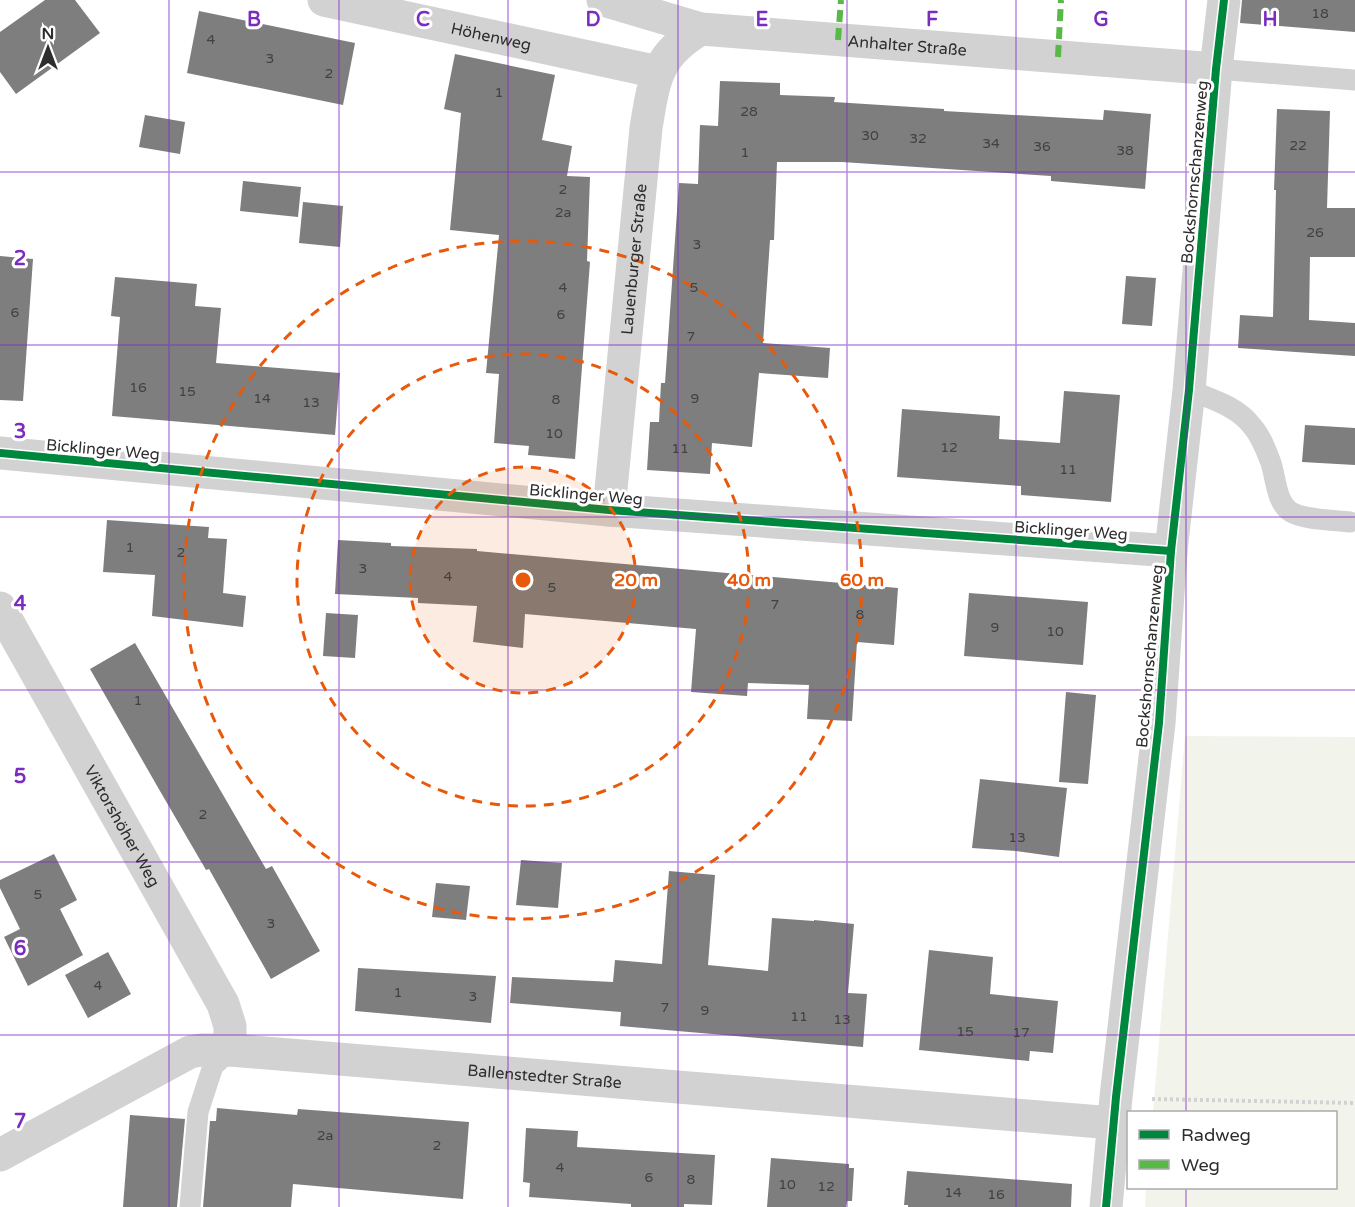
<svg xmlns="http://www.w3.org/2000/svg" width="1355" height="1207" font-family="'Varela Round',sans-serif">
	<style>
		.green { fill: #f2f4eb }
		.building { fill: #7e7e7e }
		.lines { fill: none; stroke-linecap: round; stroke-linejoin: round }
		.path { stroke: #d2d2d2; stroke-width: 4; stroke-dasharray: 3 3; stroke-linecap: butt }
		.lane { stroke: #d2d2d2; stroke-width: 21 }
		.street { stroke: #d2d2d2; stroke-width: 33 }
		.quiet { stroke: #58b947; stroke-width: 6; stroke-dasharray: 12 6; stroke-linecap: butt }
		.cycleway-casing { stroke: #fff; stroke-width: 11 }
		.cycleway { stroke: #00873e; stroke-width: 8 }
		.grid { fill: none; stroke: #7b2cbf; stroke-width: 1.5; stroke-opacity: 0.55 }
		.ring { fill: none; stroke: #e8590c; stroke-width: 3; stroke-dasharray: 10 8 }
		.labels { text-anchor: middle; stroke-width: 6; stroke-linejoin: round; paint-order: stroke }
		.number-label { font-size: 14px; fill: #414141 }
		.street-label { font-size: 16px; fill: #2d2d2d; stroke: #fff }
		.grid-label { font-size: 20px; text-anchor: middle; font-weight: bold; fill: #7b2cbf; stroke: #fff; stroke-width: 6; stroke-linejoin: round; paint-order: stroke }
		.centre { fill: #e8590c; stroke: #fff; stroke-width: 3 }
		.ring-label { font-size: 18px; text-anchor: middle; font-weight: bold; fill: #e8590c; stroke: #fff; stroke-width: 6; stroke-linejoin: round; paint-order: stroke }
	</style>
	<rect width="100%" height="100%" fill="#fff"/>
	<path class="green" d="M 1185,736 L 1355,737 L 1355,1207 L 1145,1207 L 1146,1188 L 1336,1188 L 1336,1112 L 1153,1112 Z"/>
	<g class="building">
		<path d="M 45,0 L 75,0 L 100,33 L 16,94 L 0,72 L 0,32 Z"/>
		<path d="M 1242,0 L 1355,0 L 1355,32 L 1240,23 Z"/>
		<path d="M 199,11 L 355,43 L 343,105 L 187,73 Z"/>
		<path d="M 455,54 L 555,75 L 542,140 L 572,146 L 567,176 L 590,177 L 587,261 L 590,262 L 575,459 L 528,455 L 529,446 L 494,443 L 499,374 L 486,373 L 499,235 L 450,230 L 461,113 L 444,109 Z"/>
		<path d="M 720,81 L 780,83 L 780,95 L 835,97 L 834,102 L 944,109 L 944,111 L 1103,120 L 1104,110 L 1151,114 L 1145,189 L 1051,181 L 1051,176 L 842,162 L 777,162 L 774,240 L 770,240 L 763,343 L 830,348 L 828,378 L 759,373 L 752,447 L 712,443 L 710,474 L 647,470 L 650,422 L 659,422 L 661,383 L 665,383 L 679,183 L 698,184 L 700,125 L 718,126 Z"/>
		<path d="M 1277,109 L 1330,111 L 1327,208 L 1355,208 L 1355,257 L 1310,257 L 1309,320 L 1355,323 L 1355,356 L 1238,348 L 1240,315 L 1273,317 L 1276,190 L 1274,190 Z"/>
		<path d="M 145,115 L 185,122 L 180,154 L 139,147 Z"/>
		<path d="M 243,181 L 301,187 L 298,217 L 240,211 Z"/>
		<path d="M 303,202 L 343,206 L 340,247 L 299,243 Z"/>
		<path d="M 0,256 L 33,259 L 23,401 L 0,400 Z"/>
		<path d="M 1126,276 L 1156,278 L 1152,326 L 1122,324 Z"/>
		<path d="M 115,277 L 197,284 L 195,306 L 221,308 L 216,363 L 340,373 L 335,435 L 112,416 L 120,317 L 111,316 Z"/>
		<path d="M 1064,391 L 1120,395 L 1111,502 L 1021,495 L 1021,486 L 897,477 L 902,409 L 1000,416 L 999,439 L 1060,443 Z"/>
		<path d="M 1305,425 L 1355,428 L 1355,465 L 1302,462 Z"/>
		<path d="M 107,520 L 209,527 L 208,538 L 227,539 L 223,593 L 246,596 L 243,627 L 152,616 L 155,575 L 103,572 Z"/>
		<path d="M 338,540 L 391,543 L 391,546 L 477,549 L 477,551 L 898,588 L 894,645 L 857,642 L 852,721 L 807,719 L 809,685 L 748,683 L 747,696 L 691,692 L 696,629 L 525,614 L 523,648 L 473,642 L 477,606 L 418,603 L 418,598 L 335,594 Z"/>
		<path d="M 969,593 L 1088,602 L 1083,665 L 964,656 Z"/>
		<path d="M 326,613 L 358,615 L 355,658 L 323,656 Z"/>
		<path d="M 135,643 L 266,869 L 272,866 L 320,951 L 271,979 L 209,869 L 206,870 L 160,791 L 90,669 Z"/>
		<path d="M 1066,692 L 1096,695 L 1088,784 L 1059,782 Z"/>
		<path d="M 980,779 L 1067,788 L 1059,857 L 1016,851 L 972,848 Z"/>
		<path d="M 54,854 L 77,900 L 60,909 L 83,955 L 28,986 L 4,937 L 20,929 L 0,888 L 0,880 Z"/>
		<path d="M 521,860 L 562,863 L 558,908 L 516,905 Z"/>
		<path d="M 669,871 L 715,875 L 708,965 L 768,971 L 772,918 L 814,921 L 814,920 L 854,924 L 848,993 L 867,994 L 863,1047 L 620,1026 L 621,1012 L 510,1003 L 512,977 L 613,982 L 615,960 L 662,964 Z"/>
		<path d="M 436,883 L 470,886 L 466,920 L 432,917 Z"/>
		<path d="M 929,950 L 993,957 L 990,994 L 1058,1001 L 1053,1053 L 1030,1051 L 1029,1061 L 919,1050 Z"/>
		<path d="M 108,952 L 131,994 L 88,1018 L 65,975 Z"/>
		<path d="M 358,968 L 496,976 L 491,1023 L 355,1011 Z"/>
		<path d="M 217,1108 L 297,1115 L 298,1109 L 469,1122 L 463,1199 L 293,1184 L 291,1207 L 203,1207 L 210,1121 L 216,1121 Z"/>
		<path d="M 130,1115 L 185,1119 L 177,1207 L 123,1207 Z"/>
		<path d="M 526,1128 L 578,1131 L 577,1147 L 715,1155 L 712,1205 L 684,1204 L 684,1207 L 631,1207 L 631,1204 L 529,1197 L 530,1183 L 523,1182 Z"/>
		<path d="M 771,1158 L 849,1164 L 849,1168 L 854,1168 L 852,1201 L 847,1201 L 846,1207 L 767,1207 Z"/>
		<path d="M 907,1171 L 1072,1184 L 1071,1207 L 908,1207 L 908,1205 L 904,1205 Z"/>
	</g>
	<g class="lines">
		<path class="path" d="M 1152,1099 L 1355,1103"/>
		<g class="lane">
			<path d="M 1216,69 L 1355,80"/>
			<path d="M 1189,390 C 1211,399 1237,406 1252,426 C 1261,436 1266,450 1271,463 C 1276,478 1276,503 1291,512 C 1304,520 1334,520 1350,522"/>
			<path d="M 190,1207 L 198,1112 L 213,1066 L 230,1050"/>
		</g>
		<g class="street">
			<path id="s1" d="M 324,0 L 658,72"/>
			<path id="s2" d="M 603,0 L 701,29 L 1216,69"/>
			<path d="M 0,453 L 609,510 L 1171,551"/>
			<path id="s3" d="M 609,510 L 646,128 C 654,80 656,55 701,29"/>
			<path id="s4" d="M 0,608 L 223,1004 L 230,1026 L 230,1050"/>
			<path id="s5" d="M 0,1155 L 190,1052 L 201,1050 L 230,1050 L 1113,1123"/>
			<path d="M 1106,1207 L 1116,1097 L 1159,723 L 1171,551 L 1189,390 L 1216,69 L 1224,0"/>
		</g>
		<g class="quiet">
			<path d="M 838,40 L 841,0"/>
			<path d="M 1058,57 L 1061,0"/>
		</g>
		<defs>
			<g id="cycleway">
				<path d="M 0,453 L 609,510 L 1171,551"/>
				<path d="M 1106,1207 L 1116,1097 L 1159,723 L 1171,551 L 1189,390 L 1216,69 L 1224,0"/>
			</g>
		</defs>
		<use href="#cycleway" class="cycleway-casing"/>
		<use href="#cycleway" class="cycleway"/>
	</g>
	<path class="grid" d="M 169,0 L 169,1207M 339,0 L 339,1207M 508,0 L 508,1207M 678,0 L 678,1207M 847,0 L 847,1207M 1016,0 L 1016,1207M 1186,0 L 1186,1112M 0,172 L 1355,172M 0,345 L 1355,345M 0,517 L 1355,517M 0,690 L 1355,690M 0,862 L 1355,862M 0,1035 L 1355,1035M 1186,1188 L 1186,1207"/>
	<circle cx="523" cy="580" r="113" fill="#e8590c" fill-opacity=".12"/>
	<g class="ring">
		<circle cx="523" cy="580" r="113"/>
		<circle cx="523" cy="580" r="226"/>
		<circle cx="523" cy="580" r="339"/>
	</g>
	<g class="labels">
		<g class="number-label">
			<text x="1320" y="18">18</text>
			<text x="211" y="44">4</text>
			<text x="270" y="63">3</text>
			<text x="329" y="78">2</text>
			<text x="499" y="97">1</text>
			<text x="749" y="116">28</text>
			<text x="870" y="140">30</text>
			<text x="918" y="143">32</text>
			<text x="991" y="148">34</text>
			<text x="1298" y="150">22</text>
			<text x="1042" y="151">36</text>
			<text x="1125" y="155">38</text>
			<text x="745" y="157">1</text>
			<text x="563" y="194">2</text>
			<text x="563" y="217">2a</text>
			<text x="1315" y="237">26</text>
			<text x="697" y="249">3</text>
			<text x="563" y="292">4</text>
			<text x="694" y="292">5</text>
			<text x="15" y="317">6</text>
			<text x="561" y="319">6</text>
			<text x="691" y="341">7</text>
			<text x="138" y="392">16</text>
			<text x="187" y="396">15</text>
			<text x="262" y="403">14</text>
			<text x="695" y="403">9</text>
			<text x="556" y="404">8</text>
			<text x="311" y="407">13</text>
			<text x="554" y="438">10</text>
			<text x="949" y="452">12</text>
			<text x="680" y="453">11</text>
			<text x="1068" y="474">11</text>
			<text x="130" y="552">1</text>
			<text x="181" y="557">2</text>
			<text x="363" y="573">3</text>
			<text x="448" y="581">4</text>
			<text x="552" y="592">5</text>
			<text x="775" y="609">7</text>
			<text x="860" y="619">8</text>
			<text x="995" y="632">9</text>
			<text x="1055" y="636">10</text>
			<text x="138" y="705">1</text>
			<text x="203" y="819">2</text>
			<text x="1017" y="842">13</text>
			<text x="38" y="899">5</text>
			<text x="271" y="928">3</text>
			<text x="98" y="990">4</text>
			<text x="398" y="997">1</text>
			<text x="473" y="1001">3</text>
			<text x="665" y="1012">7</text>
			<text x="705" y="1015">9</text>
			<text x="799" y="1021">11</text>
			<text x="842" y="1024">13</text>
			<text x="965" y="1036">15</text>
			<text x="1021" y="1037">17</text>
			<text x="325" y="1140">2a</text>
			<text x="437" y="1150">2</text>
			<text x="560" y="1172">4</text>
			<text x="649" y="1182">6</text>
			<text x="691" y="1184">8</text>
			<text x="787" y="1189">10</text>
			<text x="826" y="1191">12</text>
			<text x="953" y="1197">14</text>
			<text x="996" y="1199">16</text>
		</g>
		<g class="street-label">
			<text dy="6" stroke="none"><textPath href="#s1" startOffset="171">Höhenweg</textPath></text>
			<text dy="6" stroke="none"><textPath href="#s2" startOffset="309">Anhalter Straße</textPath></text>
			<text transform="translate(1194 172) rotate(-85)" y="6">Bockshornschanzenweg</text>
			<text dy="6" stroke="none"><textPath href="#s3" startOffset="252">Lauenburger Straße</textPath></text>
			<text transform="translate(103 449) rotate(5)" y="6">Bicklinger Weg</text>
			<text transform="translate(586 494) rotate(5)" y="6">Bicklinger Weg</text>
			<text transform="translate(1071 530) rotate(4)" y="6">Bicklinger Weg</text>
			<text transform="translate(1149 656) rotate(-85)" y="6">Bockshornschanzenweg</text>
			<text dy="6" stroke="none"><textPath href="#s4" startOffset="250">Viktorshöher Weg</textPath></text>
			<text dy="6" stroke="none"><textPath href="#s5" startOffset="572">Ballenstedter Straße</textPath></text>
		</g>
	</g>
	<g class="grid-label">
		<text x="254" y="26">B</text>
		<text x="423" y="26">C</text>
		<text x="593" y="26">D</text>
		<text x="762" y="26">E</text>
		<text x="932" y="26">F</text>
		<text x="1101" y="26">G</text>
		<text x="1270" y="26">H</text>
		<text x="20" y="265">2</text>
		<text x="20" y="438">3</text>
		<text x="20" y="610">4</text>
		<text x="20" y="783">5</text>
		<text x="20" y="955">6</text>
		<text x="20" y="1128">7</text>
	</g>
	<circle cx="523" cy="580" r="9" class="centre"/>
	<g class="ring-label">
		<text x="636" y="586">20 m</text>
		<text x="749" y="586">40 m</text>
		<text x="862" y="586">60 m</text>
	</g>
	<rect x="1127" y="1111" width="210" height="78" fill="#ffffff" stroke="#ababab" stroke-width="1.5"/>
	<rect x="1139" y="1130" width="30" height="9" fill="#00873e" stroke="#ababab" stroke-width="1.5"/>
	<text x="1181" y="1141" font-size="18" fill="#2d2d2d">Radweg</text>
	<rect x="1139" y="1160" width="30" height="9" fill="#58b947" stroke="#ababab" stroke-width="1.5"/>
	<text x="1181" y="1171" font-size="18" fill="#2d2d2d">Weg</text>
	<g transform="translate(48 48)" stroke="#ffffff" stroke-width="4.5" paint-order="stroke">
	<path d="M0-4.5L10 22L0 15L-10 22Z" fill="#2d2d2d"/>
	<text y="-9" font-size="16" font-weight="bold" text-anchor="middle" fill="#2d2d2d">N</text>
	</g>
</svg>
